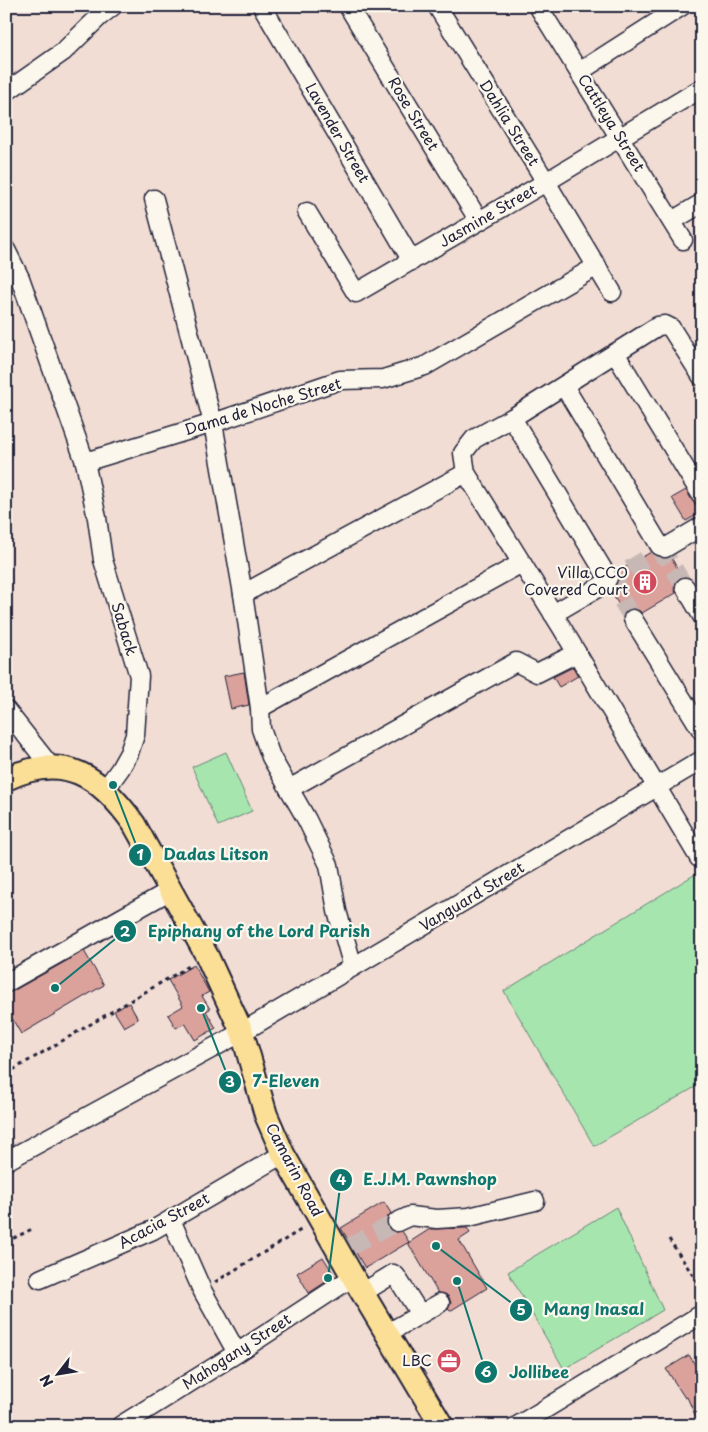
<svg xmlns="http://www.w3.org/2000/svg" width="708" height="1432" font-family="'Playpen Sans',sans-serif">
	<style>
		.green { fill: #a6e6ae; stroke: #648474 }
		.building { fill: #dba19b; stroke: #22223b }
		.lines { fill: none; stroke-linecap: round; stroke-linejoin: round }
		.minor-tunnel { stroke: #c8b8b5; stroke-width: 18; stroke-dasharray: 18 9; stroke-linecap: butt }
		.minor-casing { stroke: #22223b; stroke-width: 21 }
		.major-casing { stroke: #22223b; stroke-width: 26 }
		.path { stroke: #22223b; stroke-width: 3; stroke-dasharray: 4 4; stroke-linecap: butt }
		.minor { stroke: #fbf7ec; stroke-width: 18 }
		.major { stroke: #fbdf96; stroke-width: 22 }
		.labels { text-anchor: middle; stroke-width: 4.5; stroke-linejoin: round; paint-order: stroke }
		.street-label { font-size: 15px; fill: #22223b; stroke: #fbf7ec }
		.poi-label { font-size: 15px; fill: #22223b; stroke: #fbf7ec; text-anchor: end }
		.leader { fill: none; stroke: #0f766e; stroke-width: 2 }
		.callout-dot { fill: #0f766e; stroke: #fbf7ec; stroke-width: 2 }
		.mark-label { font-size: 15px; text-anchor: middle; font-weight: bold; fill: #fff }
		.callout-label { font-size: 16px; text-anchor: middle; font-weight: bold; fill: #0f766e; stroke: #fbf7ec; stroke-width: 4.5; stroke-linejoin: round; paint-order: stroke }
	</style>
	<rect width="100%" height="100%" fill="#f1ddd4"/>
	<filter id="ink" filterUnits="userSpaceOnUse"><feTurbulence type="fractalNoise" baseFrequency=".02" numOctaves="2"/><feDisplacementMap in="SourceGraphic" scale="10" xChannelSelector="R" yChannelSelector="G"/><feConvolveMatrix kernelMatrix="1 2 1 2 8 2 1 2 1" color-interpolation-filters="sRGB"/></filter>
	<g filter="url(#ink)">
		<g class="green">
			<path d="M 226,752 L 252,811 L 218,826 L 192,767 Z"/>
			<path d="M 702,870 L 702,1083 L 594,1146 L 504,991 Z"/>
			<path d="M 616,1207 L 663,1310 L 564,1369 L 508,1272 Z"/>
		</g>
		<g class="building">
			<path d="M 686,490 L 693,502 L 696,505 L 702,507 L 702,512 L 686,521 L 672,498 Z"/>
			<path d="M 651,552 L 660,557 L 666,559 L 671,557 L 682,577 L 679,578 L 676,582 L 674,588 L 676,593 L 642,613 L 638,610 L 633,608 L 628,610 L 624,613 L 611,592 L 615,589 L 619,577 L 617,572 Z"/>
			<path d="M 573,667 L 578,676 L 559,687 L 553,677 Z"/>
			<path d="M 244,672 L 249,705 L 231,709 L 224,676 Z"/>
			<path d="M 84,951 L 104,985 L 21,1034 L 6,1008 L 6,994 L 11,992 Z"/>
			<path d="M 194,965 L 209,992 L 202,996 L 210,1009 L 206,1011 L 216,1028 L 195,1040 L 185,1023 L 176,1028 L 168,1015 L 183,1006 L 168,980 Z"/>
			<path d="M 129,1003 L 138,1019 L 124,1027 L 114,1011 Z"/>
			<path d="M 384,1202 L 391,1213 L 388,1216 L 387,1221 L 388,1227 L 391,1231 L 396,1232 L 402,1231 L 409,1242 L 365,1268 L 341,1228 Z"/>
			<path d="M 467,1228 L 470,1233 L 459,1240 L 487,1288 L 450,1311 L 448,1309 L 451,1303 L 449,1297 L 445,1294 L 438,1293 L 408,1243 L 430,1229 Z"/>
			<path d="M 323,1257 L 335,1276 L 309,1293 L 297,1273 Z"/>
			<path d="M 689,1355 L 702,1376 L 702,1426 L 700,1426 L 687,1397 L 685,1398 L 666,1369 Z"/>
		</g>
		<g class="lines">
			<g class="minor-tunnel">
				<path d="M 660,546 L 685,587"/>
				<path d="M 608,578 L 633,619"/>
				<path d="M 606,583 L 665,548"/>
				<path d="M 351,1246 L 397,1222"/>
			</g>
			<defs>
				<g id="minor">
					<path d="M 262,6 L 412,261"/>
					<path d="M 348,6 L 479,221"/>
					<path d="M 437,6 L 546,182 L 612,292"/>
					<path d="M 538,6 L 683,240"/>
					<path d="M 579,72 L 682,6"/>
					<path d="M 6,92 L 63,52 L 100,16 L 113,6"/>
					<path d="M 154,199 L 213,423 L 243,594 L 260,708 L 261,729 L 271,757 L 307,820 L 329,865 L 337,911 L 353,967"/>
					<path d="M 307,212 L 356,293 L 546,182 L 702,88"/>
					<path d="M 672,221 L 702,203"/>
					<path d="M 6,250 L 20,278 L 85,462 L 97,518 L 103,560 L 139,676 L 135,735 L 129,753 L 120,769 L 105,790"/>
					<path d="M 615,353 L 702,496"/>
					<path d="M 702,377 L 671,328 L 665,325 L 658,326 L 512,418 L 474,439 L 463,453 L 466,473 L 562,628 L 699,858 L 702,858"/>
					<path d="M 564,386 L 660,546"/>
					<path d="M 512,418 L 608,578"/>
					<path d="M 85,462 L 213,423 L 340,380 L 383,379 L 425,366 L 597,266"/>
					<path d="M 665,548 L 702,526"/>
					<path d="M 685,587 L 702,616"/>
					<path d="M 243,594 L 466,473"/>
					<path d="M 553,614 L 606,583"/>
					<path d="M 633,619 L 702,731"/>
					<path d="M 260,708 L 522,563"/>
					<path d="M 6,710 L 51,767"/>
					<path d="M 289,789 L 516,662 L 537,673 L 577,653"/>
					<path d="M 6,983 L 171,890"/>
					<path d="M 6,1161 L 242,1032 L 353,967 L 702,760"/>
					<path d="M 171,1220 L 202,1290 L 237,1353"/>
					<path d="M 397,1222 L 410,1216 L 437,1219 L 469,1217 L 535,1201"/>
					<path d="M 40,1279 L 153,1230 L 283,1154"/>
					<path d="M 362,1293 L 393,1274 L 396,1276 L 420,1314"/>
					<path d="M 386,1334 L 440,1303"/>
					<path d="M 120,1426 L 237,1353 L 353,1277"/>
					<path d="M 517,1426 L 702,1314"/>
				</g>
				<path id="major" d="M 6,779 C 64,751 100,776 134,824 L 207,956 L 242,1032 L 266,1115 L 283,1154 L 353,1277 L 442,1426"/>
			</defs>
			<use href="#minor" class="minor-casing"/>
			<use href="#major" class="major-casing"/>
			<g class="path">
				<path d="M 6,1074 L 191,965"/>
				<path d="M 669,1239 L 702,1289"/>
				<path d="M 6,1242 L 34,1228"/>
				<path d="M 215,1282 L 304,1228"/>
			</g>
			<use href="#minor" class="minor"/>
			<use href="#major" class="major"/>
		</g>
	</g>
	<defs>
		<symbol id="building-disc" viewBox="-11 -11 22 22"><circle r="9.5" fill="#d1495b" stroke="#fbf7ec"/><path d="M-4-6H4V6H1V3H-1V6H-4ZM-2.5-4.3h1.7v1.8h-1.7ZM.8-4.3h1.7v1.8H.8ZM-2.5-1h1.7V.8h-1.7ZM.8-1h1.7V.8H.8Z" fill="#fff"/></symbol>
		<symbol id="office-disc" viewBox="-11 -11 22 22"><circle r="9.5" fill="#d1495b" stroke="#fbf7ec"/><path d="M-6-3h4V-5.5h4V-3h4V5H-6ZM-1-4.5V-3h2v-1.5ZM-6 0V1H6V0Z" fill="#fff"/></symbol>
	</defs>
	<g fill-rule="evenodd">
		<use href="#building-disc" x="631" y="568" width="28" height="28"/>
		<use href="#office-disc" x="435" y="1347" width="28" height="28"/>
	</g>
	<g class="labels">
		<g class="street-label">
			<text transform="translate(413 114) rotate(59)" y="5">Rose Street</text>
			<text transform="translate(509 123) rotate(58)" y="5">Dahlia Street</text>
			<text transform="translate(611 123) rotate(58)" y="5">Cattleya Street</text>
			<text transform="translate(337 133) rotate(60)" y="5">Lavender Street</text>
			<text transform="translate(488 216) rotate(-30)" y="5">Jasmine Street</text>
			<text transform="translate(263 407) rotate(-17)" y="5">Dama de Noche Street</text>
			<text transform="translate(124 629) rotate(73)" y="5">Saback</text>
			<text transform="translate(472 897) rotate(-31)" y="5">Vanguard Street</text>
			<text transform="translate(294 1170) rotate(62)" y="5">Camarin Road</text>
			<text transform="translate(164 1221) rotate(-28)" y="5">Acacia Street</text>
			<text transform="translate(237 1352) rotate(-33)" y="5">Mahogany Street</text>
		</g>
		<g class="poi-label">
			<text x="628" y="578">Villa CCO<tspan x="628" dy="17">Covered Court</tspan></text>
			<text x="432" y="1366">LBC</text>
		</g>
	</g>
	<path class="leader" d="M113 785L140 855M55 988L125 931M201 1008L230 1082M328 1278L341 1180M436 1246L521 1310M457 1281L486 1372"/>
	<g class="callout-dot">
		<circle cx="113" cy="785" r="5"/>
		<circle cx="55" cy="988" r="5"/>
		<circle cx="201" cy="1008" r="5"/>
		<circle cx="328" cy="1278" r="5"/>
		<circle cx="436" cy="1246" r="5"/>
		<circle cx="457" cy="1281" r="5"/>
		<circle cx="140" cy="855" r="12"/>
		<circle cx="125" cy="931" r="12"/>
		<circle cx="230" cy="1082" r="12"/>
		<circle cx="341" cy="1180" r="12"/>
		<circle cx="521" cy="1310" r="12"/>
		<circle cx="486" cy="1372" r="12"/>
	</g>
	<g class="mark-label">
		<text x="140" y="860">1</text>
		<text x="125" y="937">2</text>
		<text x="230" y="1087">3</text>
		<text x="341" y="1185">4</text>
		<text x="521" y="1315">5</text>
		<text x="486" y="1377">6</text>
	</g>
	<g class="callout-label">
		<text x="216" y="860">Dadas Litson</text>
		<text x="259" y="937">Epiphany of the Lord Parish</text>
		<text x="286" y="1087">7-Eleven</text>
		<text x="430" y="1185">E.J.M. Pawnshop</text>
		<text x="594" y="1315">Mang Inasal</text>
		<text x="539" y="1378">Jollibee</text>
	</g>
	<rect width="708" height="1432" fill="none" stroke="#fbf7ec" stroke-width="25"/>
	<rect x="12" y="12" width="683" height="1407" fill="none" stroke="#22223b" stroke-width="2" filter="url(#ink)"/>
	<g transform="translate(58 1374) rotate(239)" stroke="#fbf7ec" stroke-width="4" paint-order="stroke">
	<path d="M0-4L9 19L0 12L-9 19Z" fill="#22223b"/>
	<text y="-8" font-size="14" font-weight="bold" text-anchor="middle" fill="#22223b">N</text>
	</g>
</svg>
